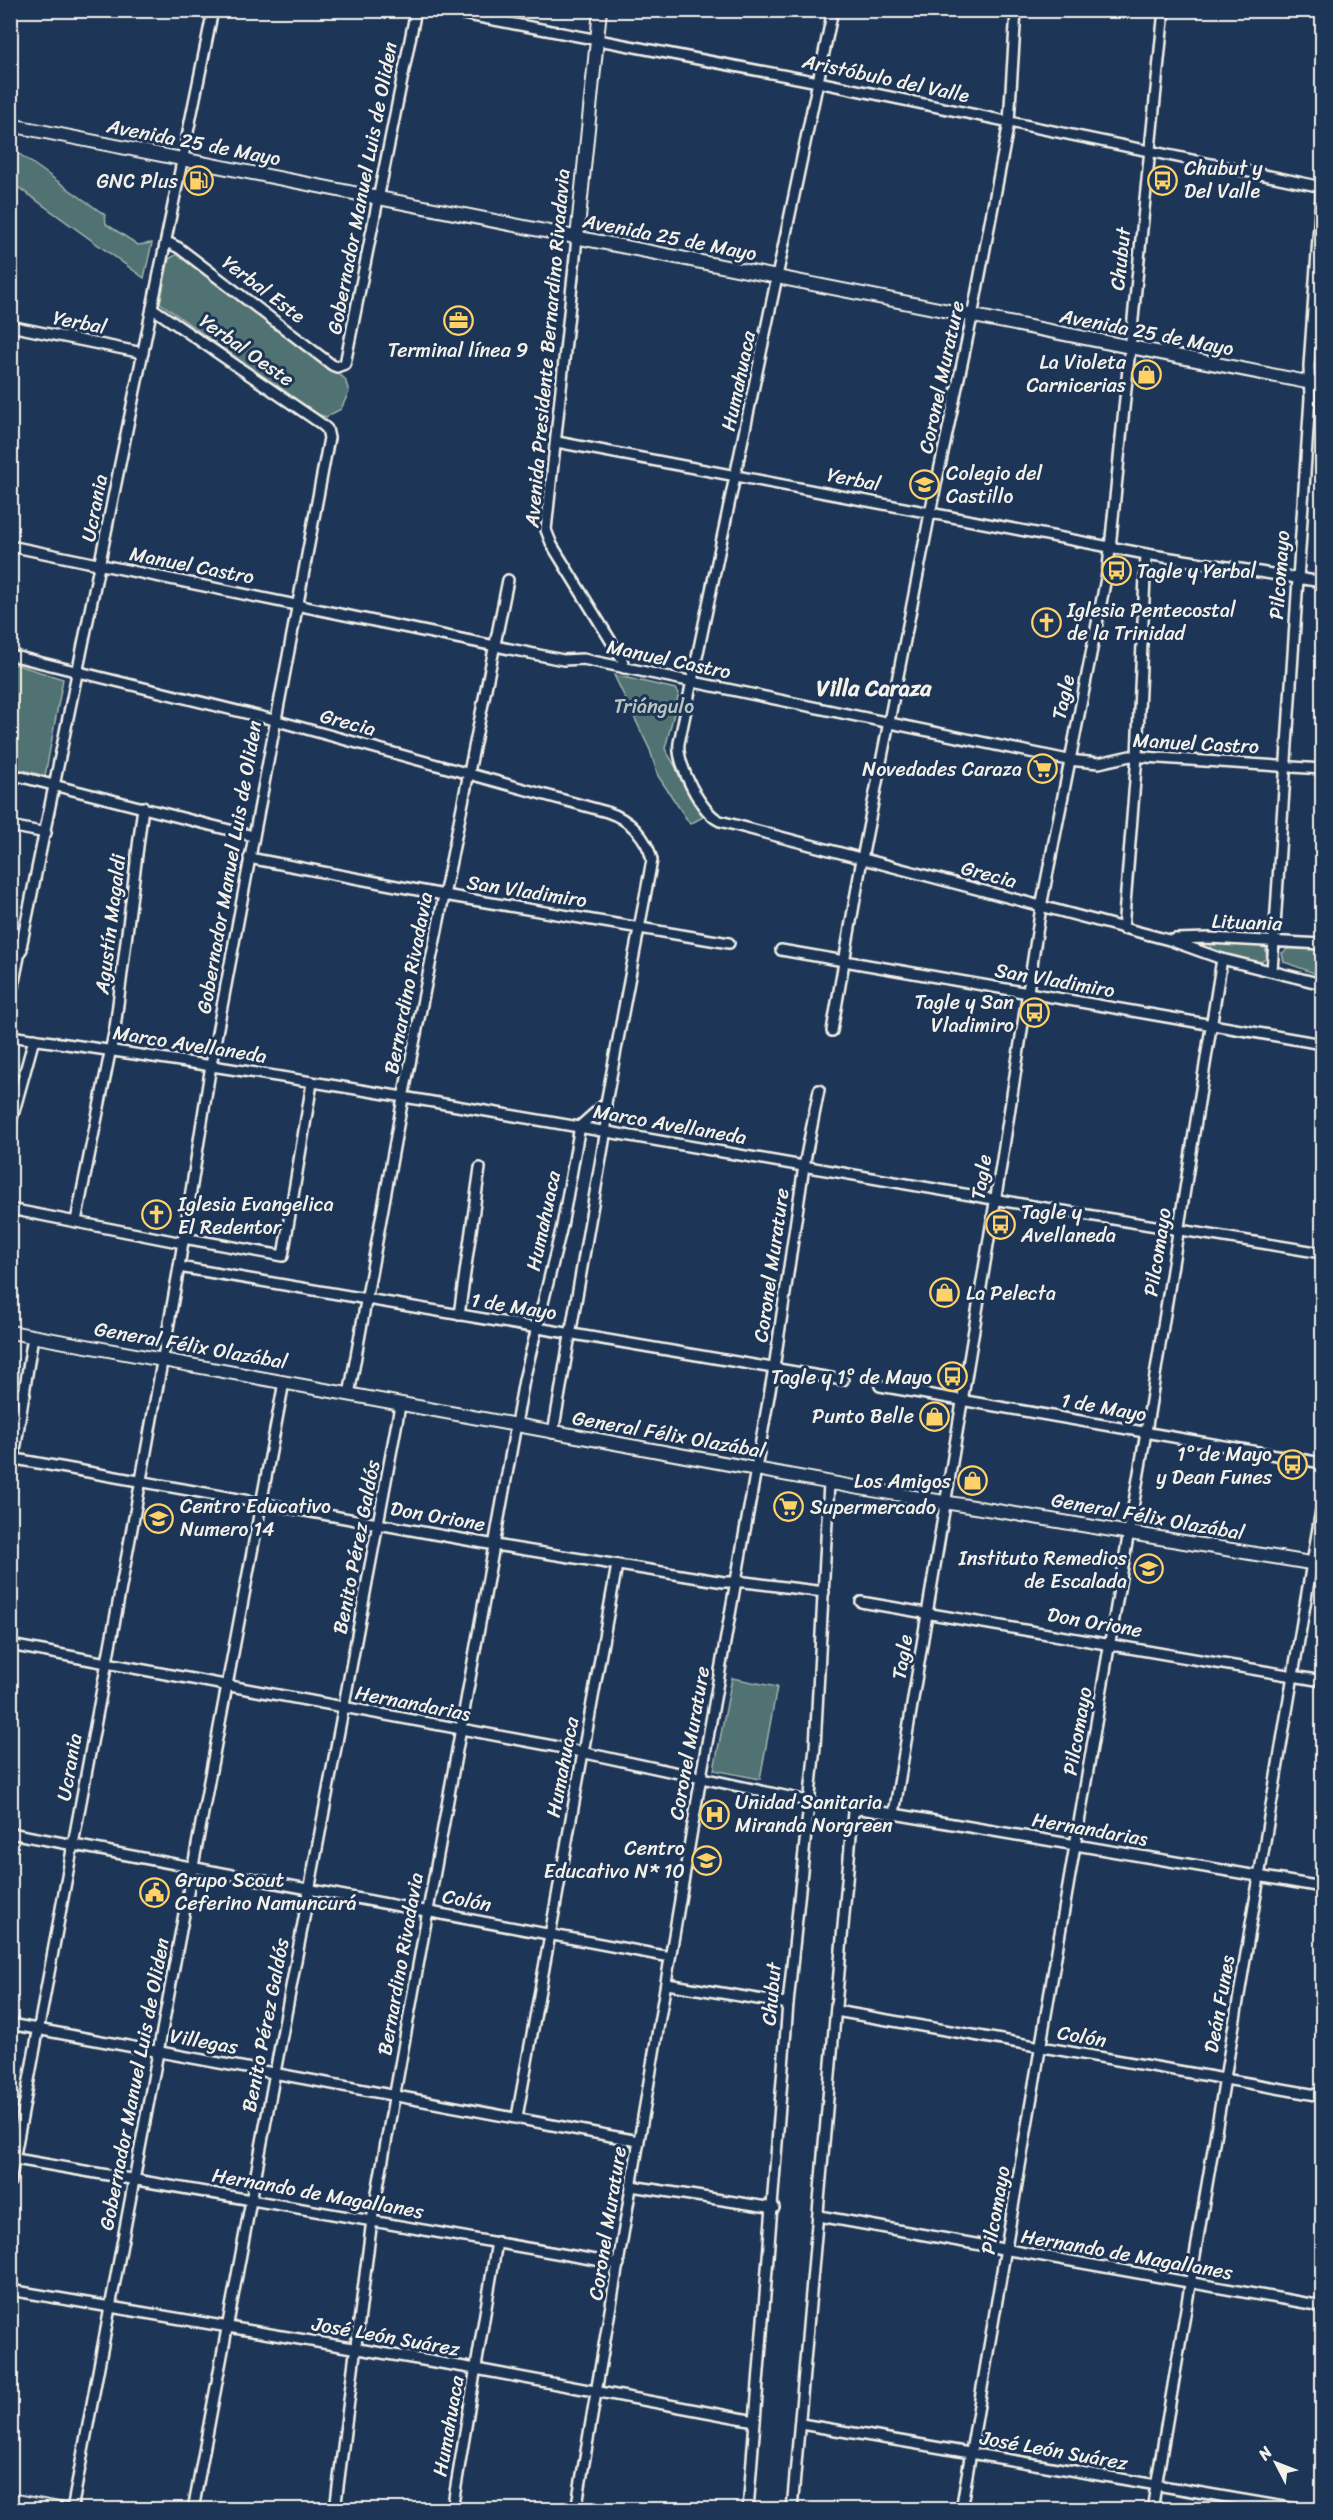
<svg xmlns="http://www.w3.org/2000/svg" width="1333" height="2520" font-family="Sriracha,sans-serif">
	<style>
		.green { fill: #517272; stroke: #a2b2ad; stroke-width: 1.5 }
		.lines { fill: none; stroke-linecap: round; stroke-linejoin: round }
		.street-casing { stroke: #f4f1e8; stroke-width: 14 }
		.secondary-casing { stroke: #f4f1e8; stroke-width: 16 }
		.street { stroke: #1d3557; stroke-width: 9 }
		.secondary { stroke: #1d3557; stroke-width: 12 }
		.labels { text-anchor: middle; stroke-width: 6; stroke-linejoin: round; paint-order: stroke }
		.street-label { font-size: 20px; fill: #f4f1e8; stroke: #1d3557 }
		.poi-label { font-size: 20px; fill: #f4f1e8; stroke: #1d3557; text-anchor: start }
		.park-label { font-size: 20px; fill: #bbc5bf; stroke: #1d3557 }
		.quarter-label { font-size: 22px; font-weight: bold; fill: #f4f1e8; stroke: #1d3557 }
	</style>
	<rect width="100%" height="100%" fill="#1d3557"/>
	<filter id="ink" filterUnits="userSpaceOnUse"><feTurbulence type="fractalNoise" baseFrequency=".0167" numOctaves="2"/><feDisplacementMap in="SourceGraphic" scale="12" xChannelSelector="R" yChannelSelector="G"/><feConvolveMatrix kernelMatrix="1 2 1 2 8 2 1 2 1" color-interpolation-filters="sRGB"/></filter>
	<g filter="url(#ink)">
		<g class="green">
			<path d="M 11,148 L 105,215 L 106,224 L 138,245 L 152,243 L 144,278 L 11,182 Z"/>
			<path d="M 179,253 L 345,379 L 349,392 L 341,409 L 326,417 L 313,413 L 160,303 L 169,259 Z"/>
			<path d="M 11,663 L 63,679 L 45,776 L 11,767 Z"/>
			<path d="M 614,675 L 676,689 L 679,693 L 665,749 L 705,816 L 690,824 L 658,776 L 650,750 Z"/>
			<path d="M 1214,942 L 1265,946 L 1267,958 L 1261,962 L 1211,952 L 1210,944 Z"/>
			<path d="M 1291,947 L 1322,948 L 1322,976 L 1284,962 L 1282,953 Z"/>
			<path d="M 732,1678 L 777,1687 L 760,1779 L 714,1770 Z"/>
		</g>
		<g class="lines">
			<defs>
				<g id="street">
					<path d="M 442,10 L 818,82 L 1322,187"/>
					<path d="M 833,10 L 679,743 C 676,763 701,813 720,821 L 1169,940 L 1222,959 L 1322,984"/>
					<path d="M 577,238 L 546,530 L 552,545 L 622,659 L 624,668"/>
					<path d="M 167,242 L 179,248 L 332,365 L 337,367 L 345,364 L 416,10"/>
					<path d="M 10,326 L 143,353"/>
					<path d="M 557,442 L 1146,554 L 1322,582"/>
					<path d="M 10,546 L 563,660 L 583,659 L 1068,760 L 1099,763 L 1130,756 L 1322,769"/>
					<path d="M 10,655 L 274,720 L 607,812 C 629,819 647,837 652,860 L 606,1103 L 606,1130 L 553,1433"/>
					<path d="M 10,774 L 253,836"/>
					<path d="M 10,826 L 46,833"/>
					<path d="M 249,858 L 444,895 L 729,943"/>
					<path d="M 1123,929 L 1137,756 L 1146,554"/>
					<path d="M 1175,939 L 1209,938 L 1322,944"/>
					<path d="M 10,945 L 22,949"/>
					<path d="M 781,950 L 1322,1044"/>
					<path d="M 1272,971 L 1310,398 L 1309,366 L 1322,182"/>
					<path d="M 10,1012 L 12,991 L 213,10"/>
					<path d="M 832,1031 L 862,859 L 930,513 L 972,317 L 1009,122 L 1016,10"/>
					<path d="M 10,1036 C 339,1082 666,1143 993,1199 C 1102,1218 1213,1235 1322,1253"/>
					<path d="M 10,1126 L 34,1039"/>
					<path d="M 10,1209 L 183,1243"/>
					<path d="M 76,1221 L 115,1028 L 143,807"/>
					<path d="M 184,1238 L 283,1256 L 312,1083"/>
					<path d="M 179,1267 L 843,1380"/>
					<path d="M 459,1315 L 480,1168"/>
					<path d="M 880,1386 L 1322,1463"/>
					<path d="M 10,1392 L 25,1395"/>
					<path d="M 349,1395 L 403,1098 L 508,580"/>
					<path d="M 10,1458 L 495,1545 L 724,1582 L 745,1582 L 824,1592"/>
					<path d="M 10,1483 L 33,1336"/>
					<path d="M 861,1602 L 1322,1681"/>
					<path d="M 10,1645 L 553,1746 L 808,1801"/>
					<path d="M 894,1814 L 1001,1166 L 1041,907 L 1108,568 L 1164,10"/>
					<path d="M 10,1833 L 670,1957"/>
					<path d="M 667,1984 L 788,2004"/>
					<path d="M 836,2011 L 1322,2096"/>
					<path d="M 10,2024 L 638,2141"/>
					<path d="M 517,2117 L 617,1565"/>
					<path d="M 10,2158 L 619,2264"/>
					<path d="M 10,2182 L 141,1480 L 179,1267 L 211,1065 L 329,438 L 327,429 L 320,423 L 152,308"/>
					<path d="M 631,2186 L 774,2208"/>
					<path d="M 819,2216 L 1322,2306"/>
					<path d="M 10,2290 L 476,2369 L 755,2421"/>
					<path d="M 801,2424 L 1302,2510"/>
					<path d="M 72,2510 L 284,1382"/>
					<path d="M 193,2510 L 400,1406"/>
					<path d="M 335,2510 L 372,2220 L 524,1380 L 562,1226 L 580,1126 L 606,1103"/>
					<path d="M 452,2510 L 497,2242"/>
					<path d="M 576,2510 L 701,1777 L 774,1368 L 804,1166 L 819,1090"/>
					<path d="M 748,2510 L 788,2004 L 815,1747 L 829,1483"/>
					<path d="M 792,2510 L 853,1812 L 860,1809 L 894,1814 L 1322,1887"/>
					<path d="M 961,2510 L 1146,1432 L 1222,959"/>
					<path d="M 1152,2510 L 1322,1504"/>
				</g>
				<g id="secondary">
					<path d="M 10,125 L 1322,385"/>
					<path d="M 577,238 L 600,10"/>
					<path d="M 10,1332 L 854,1487 L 1322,1565"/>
					<path d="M 10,2500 L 65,2510"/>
				</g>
			</defs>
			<use href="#street" class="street-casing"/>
			<use href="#secondary" class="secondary-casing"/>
			<use href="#street" class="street"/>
			<use href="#secondary" class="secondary"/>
		</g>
	</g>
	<defs>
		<symbol id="bus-ring" viewBox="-11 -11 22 22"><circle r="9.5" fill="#1d3557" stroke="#ffd166" stroke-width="1.5"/><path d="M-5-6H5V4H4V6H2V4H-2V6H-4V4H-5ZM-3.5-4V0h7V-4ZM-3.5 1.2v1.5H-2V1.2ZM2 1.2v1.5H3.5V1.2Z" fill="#ffd166"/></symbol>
		<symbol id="fuel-ring" viewBox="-11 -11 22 22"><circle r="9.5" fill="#1d3557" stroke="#ffd166" stroke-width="1.5"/><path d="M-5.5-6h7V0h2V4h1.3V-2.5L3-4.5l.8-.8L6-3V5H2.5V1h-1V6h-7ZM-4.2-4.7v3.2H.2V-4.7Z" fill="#ffd166"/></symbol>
		<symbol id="office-ring" viewBox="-11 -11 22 22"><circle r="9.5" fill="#1d3557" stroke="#ffd166" stroke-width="1.5"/><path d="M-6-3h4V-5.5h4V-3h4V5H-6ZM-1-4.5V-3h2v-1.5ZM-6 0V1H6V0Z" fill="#ffd166"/></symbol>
		<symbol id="shop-ring" viewBox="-11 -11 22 22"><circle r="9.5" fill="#1d3557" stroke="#ffd166" stroke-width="1.5"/><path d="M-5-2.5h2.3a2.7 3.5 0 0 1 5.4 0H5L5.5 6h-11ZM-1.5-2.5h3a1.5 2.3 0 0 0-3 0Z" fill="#ffd166"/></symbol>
		<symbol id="school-ring" viewBox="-11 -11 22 22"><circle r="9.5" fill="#1d3557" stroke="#ffd166" stroke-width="1.5"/><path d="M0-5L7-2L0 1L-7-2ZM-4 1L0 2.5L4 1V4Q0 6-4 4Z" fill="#ffd166"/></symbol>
		<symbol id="church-ring" viewBox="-11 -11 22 22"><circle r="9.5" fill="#1d3557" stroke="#ffd166" stroke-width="1.5"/><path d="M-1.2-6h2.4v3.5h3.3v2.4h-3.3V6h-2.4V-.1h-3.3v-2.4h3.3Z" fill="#ffd166"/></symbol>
		<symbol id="supermarket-ring" viewBox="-11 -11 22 22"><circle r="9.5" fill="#1d3557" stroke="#ffd166" stroke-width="1.5"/><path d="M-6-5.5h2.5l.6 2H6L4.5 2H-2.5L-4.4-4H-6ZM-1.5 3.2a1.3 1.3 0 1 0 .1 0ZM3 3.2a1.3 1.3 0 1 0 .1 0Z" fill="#ffd166"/></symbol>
		<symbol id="hospital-ring" viewBox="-11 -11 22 22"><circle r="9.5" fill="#1d3557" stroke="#ffd166" stroke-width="1.5"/><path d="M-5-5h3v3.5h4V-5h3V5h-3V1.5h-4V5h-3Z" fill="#ffd166"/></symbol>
		<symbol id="civic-ring" viewBox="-11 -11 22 22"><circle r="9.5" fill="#1d3557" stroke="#ffd166" stroke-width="1.5"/><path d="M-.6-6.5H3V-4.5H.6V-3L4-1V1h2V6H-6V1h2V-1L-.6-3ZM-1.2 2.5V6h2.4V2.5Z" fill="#ffd166"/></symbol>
	</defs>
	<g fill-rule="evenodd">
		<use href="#bus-ring" x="1146" y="164" width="33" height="33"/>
		<use href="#fuel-ring" x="182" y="164" width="33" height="33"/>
		<use href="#office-ring" x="442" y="304" width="33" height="33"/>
		<use href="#shop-ring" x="1130" y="358" width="33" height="33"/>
		<use href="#school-ring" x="908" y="468" width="33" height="33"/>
		<use href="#bus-ring" x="1100" y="554" width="33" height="33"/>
		<use href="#church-ring" x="1030" y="606" width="33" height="33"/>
		<use href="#supermarket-ring" x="1026" y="752" width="33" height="33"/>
		<use href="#bus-ring" x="1018" y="996" width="33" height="33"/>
		<use href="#church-ring" x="140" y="1198" width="33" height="33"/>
		<use href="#bus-ring" x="984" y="1208" width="33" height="33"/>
		<use href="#shop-ring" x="928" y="1276" width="33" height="33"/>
		<use href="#bus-ring" x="936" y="1360" width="33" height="33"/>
		<use href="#shop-ring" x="918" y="1400" width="33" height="33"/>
		<use href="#bus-ring" x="1276" y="1448" width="33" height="33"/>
		<use href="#shop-ring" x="956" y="1464" width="33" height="33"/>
		<use href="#supermarket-ring" x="772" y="1490" width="33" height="33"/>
		<use href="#school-ring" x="142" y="1502" width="33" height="33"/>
		<use href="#school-ring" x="1132" y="1552" width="33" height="33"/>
		<use href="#hospital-ring" x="698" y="1798" width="33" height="33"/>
		<use href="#school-ring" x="690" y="1844" width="33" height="33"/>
		<use href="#civic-ring" x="138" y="1876" width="33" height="33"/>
	</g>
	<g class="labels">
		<g class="street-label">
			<text transform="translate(886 78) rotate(12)" y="7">Aristóbulo del Valle</text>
			<text transform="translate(194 142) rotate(11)" y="7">Avenida 25 de Mayo</text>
			<text transform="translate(362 188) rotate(-79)" y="7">Gobernador Manuel Luis de Oliden</text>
			<text transform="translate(670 237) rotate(11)" y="7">Avenida 25 de Mayo</text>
			<text transform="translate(1120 259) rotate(-84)" y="7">Chubut</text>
			<text transform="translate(264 289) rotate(37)" y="7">Yerbal Este</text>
			<text transform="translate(80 322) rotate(11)" y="7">Yerbal</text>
			<text transform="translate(1147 332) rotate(11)" y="7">Avenida 25 de Mayo</text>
			<text transform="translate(547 348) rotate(-85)" y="7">Avenida Presidente Bernardino Rivadavia</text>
			<text transform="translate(247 350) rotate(35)" y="7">Yerbal Oeste</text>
			<text transform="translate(941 377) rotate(-78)" y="7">Coronel Murature</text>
			<text transform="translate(738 381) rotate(-78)" y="7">Humahuaca</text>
			<text transform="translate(854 479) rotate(11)" y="7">Yerbal</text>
			<text transform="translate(94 508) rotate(-79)" y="7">Ucrania</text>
			<text transform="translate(192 565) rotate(11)" y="7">Manuel Castro</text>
			<text transform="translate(1279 575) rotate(-86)" y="7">Pilcomayo</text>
			<text transform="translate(669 659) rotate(12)" y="7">Manuel Castro</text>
			<text transform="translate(1063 697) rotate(-78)" y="7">Tagle</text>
			<text transform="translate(348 722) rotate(15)" y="7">Grecia</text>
			<text transform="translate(1196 743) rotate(3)" y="7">Manuel Castro</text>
			<text transform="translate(229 867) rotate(-80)" y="7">Gobernador Manuel Luis de Oliden</text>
			<text transform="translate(989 874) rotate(15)" y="7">Grecia</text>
			<text transform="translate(527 891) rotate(9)" y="7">San Vladimiro</text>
			<text transform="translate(1247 922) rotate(2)" y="7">Lituania</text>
			<text transform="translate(110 924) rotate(-83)" y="7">Agustín Magaldi</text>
			<text transform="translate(1055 980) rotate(10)" y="7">San Vladimiro</text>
			<text transform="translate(408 983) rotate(-79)" y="7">Bernardino Rivadavia</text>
			<text transform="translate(190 1044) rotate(9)" y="7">Marco Avellaneda</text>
			<text transform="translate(670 1124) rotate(10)" y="7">Marco Avellaneda</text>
			<text transform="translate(981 1177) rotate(-81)" y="7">Tagle</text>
			<text transform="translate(543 1221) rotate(-78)" y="7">Humahuaca</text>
			<text transform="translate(1157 1252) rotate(-81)" y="7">Pilcomayo</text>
			<text transform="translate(771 1265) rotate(-82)" y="7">Coronel Murature</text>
			<text transform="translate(514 1306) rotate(9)" y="7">1 de Mayo</text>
			<text transform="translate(191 1345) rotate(10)" y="7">General Félix Olazábal</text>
			<text transform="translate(1104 1407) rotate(10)" y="7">1 de Mayo</text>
			<text transform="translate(669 1434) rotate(10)" y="7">General Félix Olazábal</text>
			<text transform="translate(438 1516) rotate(10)" y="7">Don Orione</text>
			<text transform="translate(1148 1516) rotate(10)" y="7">General Félix Olazábal</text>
			<text transform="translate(356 1547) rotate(-79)" y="7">Benito Pérez Galdós</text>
			<text transform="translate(1095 1622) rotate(10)" y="7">Don Orione</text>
			<text transform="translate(902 1657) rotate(-81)" y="7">Tagle</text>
			<text transform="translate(413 1703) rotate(11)" y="7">Hernandarias</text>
			<text transform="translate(1077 1731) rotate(-80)" y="7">Pilcomayo</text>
			<text transform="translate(689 1743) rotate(-80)" y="7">Coronel Murature</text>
			<text transform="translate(69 1767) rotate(-80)" y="7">Ucrania</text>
			<text transform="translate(562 1767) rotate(-79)" y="7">Humahuaca</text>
			<text transform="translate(1090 1829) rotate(10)" y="7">Hernandarias</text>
			<text transform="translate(467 1900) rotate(11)" y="7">Colón</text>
			<text transform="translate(400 1964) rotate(-80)" y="7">Bernardino Rivadavia</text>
			<text transform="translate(771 1994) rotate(-85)" y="7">Chubut</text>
			<text transform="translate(1219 2004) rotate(-80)" y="7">Deán Funes</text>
			<text transform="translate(265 2025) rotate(-79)" y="7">Benito Pérez Galdós</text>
			<text transform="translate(1082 2036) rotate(10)" y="7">Colón</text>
			<text transform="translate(204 2041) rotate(10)" y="7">Villegas</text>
			<text transform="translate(134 2084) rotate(-79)" y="7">Gobernador Manuel Luis de Oliden</text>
			<text transform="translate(318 2193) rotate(10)" y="7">Hernando de Magallanes</text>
			<text transform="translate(995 2210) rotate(-80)" y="7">Pilcomayo</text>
			<text transform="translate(607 2223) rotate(-81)" y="7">Coronel Murature</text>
			<text transform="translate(1127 2254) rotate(10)" y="7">Hernando de Magallanes</text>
			<text transform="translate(386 2336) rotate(10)" y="7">José León Suárez</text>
			<text transform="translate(448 2426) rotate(-80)" y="7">Humahuaca</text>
			<text transform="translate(1054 2450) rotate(10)" y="7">José León Suárez</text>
		</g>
		<g class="poi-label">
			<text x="1184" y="175">Chubut y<tspan x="1184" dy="23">Del Valle</tspan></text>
			<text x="178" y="188" text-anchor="end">GNC Plus</text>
			<text x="458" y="357" text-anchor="middle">Terminal línea 9</text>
			<text x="1126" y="369" text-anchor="end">La Violeta<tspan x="1126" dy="23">Carnicerias</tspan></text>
			<text x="946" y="480">Colegio del<tspan x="946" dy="23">Castillo</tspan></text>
			<text x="1137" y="578">Tagle y Yerbal</text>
			<text x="1067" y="617">Iglesia Pentecostal<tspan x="1067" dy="23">de la Trinidad</tspan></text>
			<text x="1022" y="776" text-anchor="end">Novedades Caraza</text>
			<text x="1014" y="1009" text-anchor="end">Tagle y San<tspan x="1014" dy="23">Vladimiro</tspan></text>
			<text x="178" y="1211">Iglesia Evangelica<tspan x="178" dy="23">El Redentor</tspan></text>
			<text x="1021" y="1219">Tagle y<tspan x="1021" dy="23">Avellaneda</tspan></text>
			<text x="966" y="1300">La Pelecta</text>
			<text x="932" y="1384" text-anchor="end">Tagle y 1° de Mayo</text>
			<text x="914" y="1423" text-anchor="end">Punto Belle</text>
			<text x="1272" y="1461" text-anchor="end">1° de Mayo<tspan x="1272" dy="23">y Dean Funes</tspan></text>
			<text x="951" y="1488" text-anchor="end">Los Amigos</text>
			<text x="180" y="1513">Centro Educativo<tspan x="180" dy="23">Numero 14</tspan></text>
			<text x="810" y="1514">Supermercado</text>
			<text x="1127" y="1565" text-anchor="end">Instituto Remedios<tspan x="1127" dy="23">de Escalada</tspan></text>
			<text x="735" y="1809">Unidad Sanitaria<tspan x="735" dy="23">Miranda Norgreen</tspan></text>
			<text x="685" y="1855" text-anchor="end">Centro<tspan x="685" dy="23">Educativo N* 10</tspan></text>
			<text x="175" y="1887">Grupo Scout<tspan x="175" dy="23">Ceferino Namuncurá</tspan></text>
		</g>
		<g class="park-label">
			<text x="654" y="713">Triángulo</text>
		</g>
		<g class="quarter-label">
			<text x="874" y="696">Villa Caraza</text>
		</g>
	</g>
	<rect width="1333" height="2520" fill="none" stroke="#1d3557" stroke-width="36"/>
	<rect x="18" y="18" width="1297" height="2484" fill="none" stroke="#f4f1e8" stroke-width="2" filter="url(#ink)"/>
	<g transform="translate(1276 2463) rotate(312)" stroke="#1d3557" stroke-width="4.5" paint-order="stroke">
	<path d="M0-4.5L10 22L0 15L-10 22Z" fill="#f4f1e8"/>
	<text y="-9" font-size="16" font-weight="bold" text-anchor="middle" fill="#f4f1e8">N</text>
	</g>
</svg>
